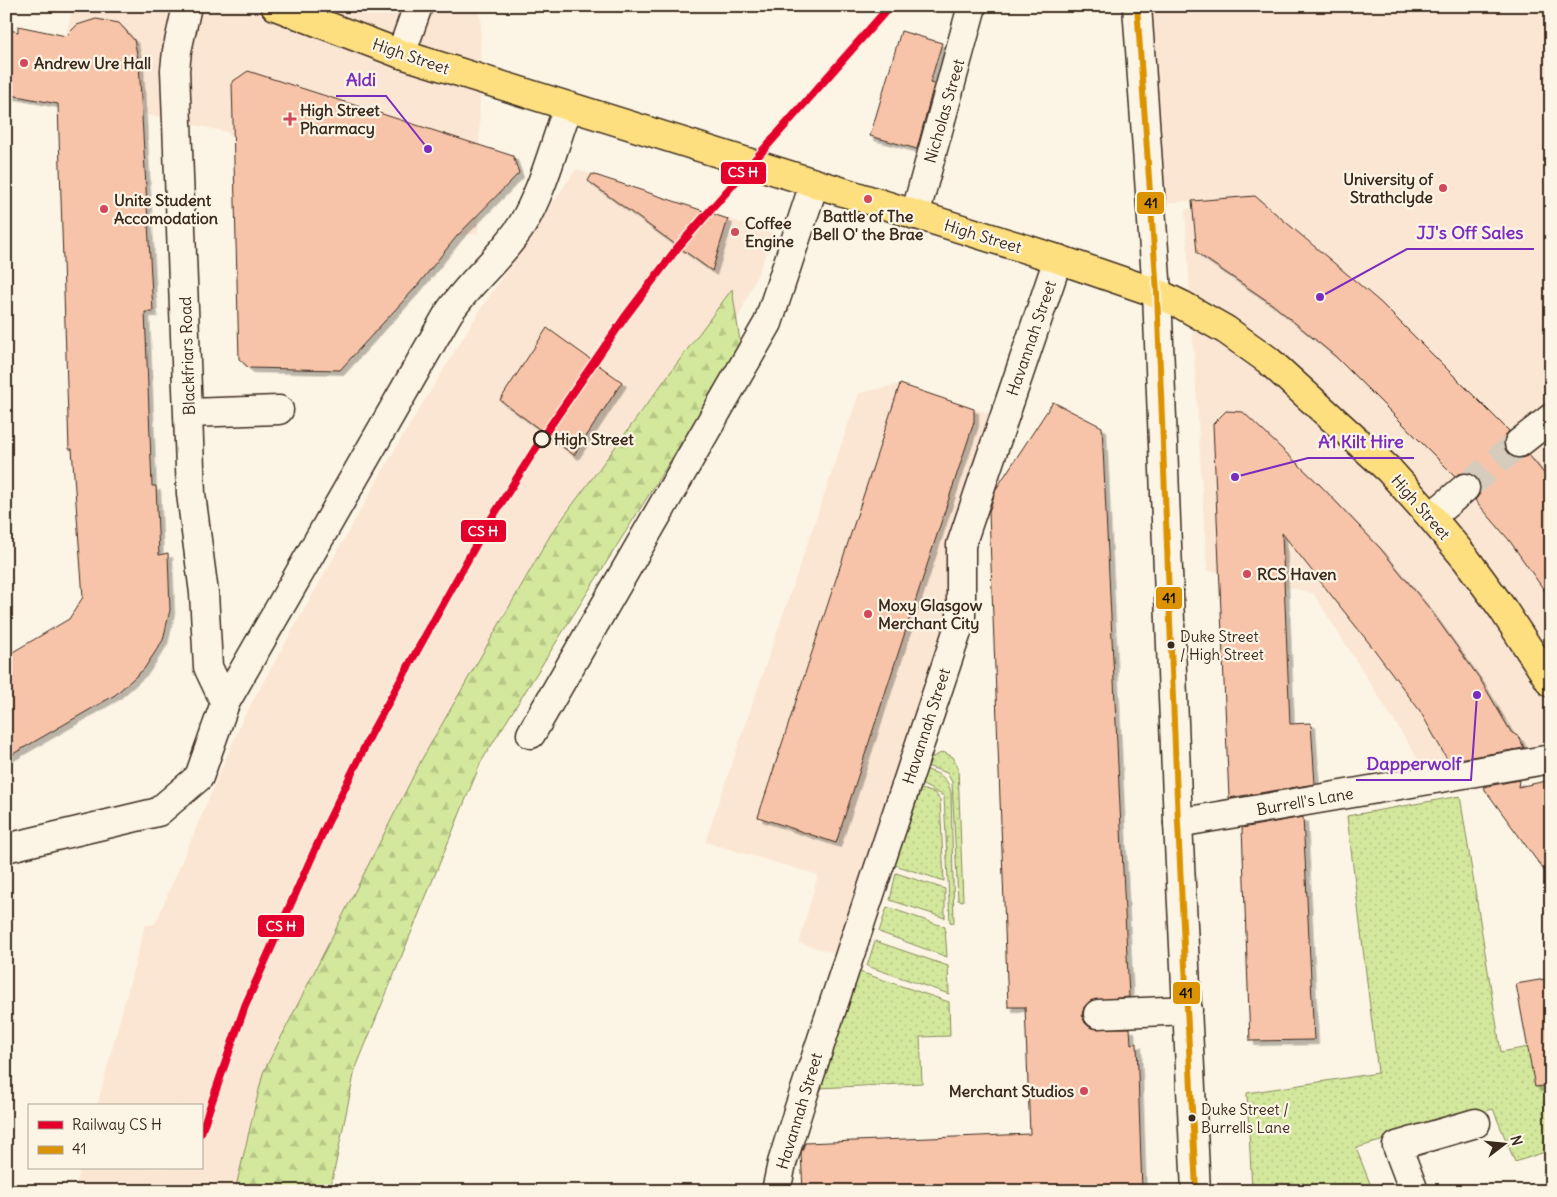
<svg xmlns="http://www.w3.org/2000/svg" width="1557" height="1197" font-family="Delius,sans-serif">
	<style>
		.built { fill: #fbe6d3 }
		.grass { fill: url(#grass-dots); stroke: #87895d }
		.forest { fill: url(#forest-firs); stroke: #87895d }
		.building { fill: #f8c4a9; stroke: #3b2a1e; filter: url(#shadow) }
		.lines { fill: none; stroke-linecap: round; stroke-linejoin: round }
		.minor-tunnel { stroke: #d5ccbd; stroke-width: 28; stroke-dasharray: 28 14; stroke-linecap: butt }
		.minor-casing { stroke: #3b2a1e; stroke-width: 31 }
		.major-casing { stroke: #3b2a1e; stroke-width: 31 }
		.minor { stroke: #fcf5e5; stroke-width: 28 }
		.major { stroke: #fedf80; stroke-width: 28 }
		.bus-1-casing { stroke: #fcf5e5; stroke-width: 10 }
		.bus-1 { stroke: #db9304; stroke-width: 6 }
		.rail-1-casing { stroke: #fcf5e5; stroke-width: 11 }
		.rail-1 { stroke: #e4002b; stroke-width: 8 }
		.poi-dot { fill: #d1495b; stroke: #fcf5e5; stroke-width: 2 }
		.stop-dot { fill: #fcf5e5; stroke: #3b2a1e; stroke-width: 2.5 }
		.bus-dot { fill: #3b2a1e; stroke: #fcf5e5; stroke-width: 2 }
		.labels { text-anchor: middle; stroke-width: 4.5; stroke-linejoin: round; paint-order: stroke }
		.bus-label { font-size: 15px; fill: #3b2a1e; stroke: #fcf5e5; text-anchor: start }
		.street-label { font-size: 16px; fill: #3b2a1e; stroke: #fcf5e5 }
		.poi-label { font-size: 16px; font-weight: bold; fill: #3b2a1e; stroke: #fcf5e5; text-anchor: start }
		.stop-label { font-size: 16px; font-weight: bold; fill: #3b2a1e; stroke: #fcf5e5; text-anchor: start }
		.leader { fill: none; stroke: #7b2cbf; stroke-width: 2 }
		.callout-dot { fill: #7b2cbf; stroke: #fcf5e5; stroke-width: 2 }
		.callout-label { font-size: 18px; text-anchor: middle; font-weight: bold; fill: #7b2cbf; stroke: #fcf5e5; stroke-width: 4.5; stroke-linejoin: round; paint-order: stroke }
		.line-badge { stroke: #fcf5e5; stroke-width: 2 }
		.badge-label { font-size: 14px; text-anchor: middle; font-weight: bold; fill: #fff }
		.pale-badge-label { font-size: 14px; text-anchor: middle; font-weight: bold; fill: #111 }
	</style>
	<defs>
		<pattern id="grass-dots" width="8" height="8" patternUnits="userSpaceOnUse" patternTransform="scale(1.25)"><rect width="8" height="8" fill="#d3e89c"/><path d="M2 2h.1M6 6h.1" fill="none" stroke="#b6c786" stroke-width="1.8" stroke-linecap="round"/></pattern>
		<pattern id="forest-firs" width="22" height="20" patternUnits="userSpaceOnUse" patternTransform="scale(1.25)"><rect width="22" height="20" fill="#d3e89c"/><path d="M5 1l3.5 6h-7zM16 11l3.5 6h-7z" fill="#b6c786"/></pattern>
		<filter id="shadow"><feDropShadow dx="4.5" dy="4.5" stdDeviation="0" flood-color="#0004"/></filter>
	</defs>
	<rect width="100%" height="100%" fill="#fcf5e5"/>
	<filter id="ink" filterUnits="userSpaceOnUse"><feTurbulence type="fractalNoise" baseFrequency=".02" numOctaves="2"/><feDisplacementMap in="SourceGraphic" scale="10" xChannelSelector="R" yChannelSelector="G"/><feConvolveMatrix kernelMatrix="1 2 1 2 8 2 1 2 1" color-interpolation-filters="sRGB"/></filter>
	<g filter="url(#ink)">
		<g class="built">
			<path d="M 73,6 L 475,6 L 481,19 L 478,234 L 457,236 L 264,177 L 227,132 L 51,94 Z"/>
			<path d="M 1137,6 L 1551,6 L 1551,750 L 1427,773 L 1313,593 L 1207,570 L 1185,210 L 1252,196 L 1151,204 Z"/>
			<path d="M 576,169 L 775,234 L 731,335 L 494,680 L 286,1191 L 75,1191 L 80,1168 L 201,1168 L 201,1106 L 97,1106 L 145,925 L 155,924 L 244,716 L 398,444 L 483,305 Z"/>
			<path d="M 900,384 L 990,414 L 948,553 L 951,614 L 841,955 L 799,943 L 818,875 L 705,842 L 859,393 Z"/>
		</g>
		<g class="grass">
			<path d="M 943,752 L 953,757 L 958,767 L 963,901 L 958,900 L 952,782 L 947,773 L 927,766 L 931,758 Z"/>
			<path d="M 925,769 C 941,775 947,776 951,793 L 954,923 L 950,922 L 944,796 L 921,784 Z"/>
			<path d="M 921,789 L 935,793 L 940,800 L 944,881 L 895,865 Z"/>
			<path d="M 1460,796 L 1501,1052 L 1551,1043 L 1551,1150 L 1515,1162 L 1493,1109 L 1356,1148 L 1373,1191 L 1252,1191 L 1247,1093 L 1378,1073 L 1347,816 Z"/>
			<path d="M 896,873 L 945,889 L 945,918 L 890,900 Z"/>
			<path d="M 887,907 L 945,927 L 947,957 L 879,932 Z"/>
			<path d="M 875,941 L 948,966 L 949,994 L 867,966 Z"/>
			<path d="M 857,971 L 949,1002 L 950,1036 L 920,1037 L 922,1083 L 819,1088 Z"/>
		</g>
		<path class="forest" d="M 732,289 L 741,348 L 481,762 L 355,1070 L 330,1191 L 235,1191 L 263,1073 L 422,759 L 551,534 Z"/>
		<g class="building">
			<path d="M 96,19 L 119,23 L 134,40 L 139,63 L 153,312 L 145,312 L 152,486 L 156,486 L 159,555 L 168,553 L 170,610 L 163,640 L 144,669 L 115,695 L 6,758 L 6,656 L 69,619 L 83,597 L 72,449 L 69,449 L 58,104 L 6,94 L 6,29 L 18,32 L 18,26 L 66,36 L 77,25 Z"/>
			<path d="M 901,31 L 942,43 L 930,83 L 934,84 L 917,149 L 870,136 Z"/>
			<path d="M 248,71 L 513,156 L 519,173 L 457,236 L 417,286 L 340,370 L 249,368 L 239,359 L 232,82 Z"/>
			<path d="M 592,174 L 728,219 L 712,271 L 588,181 Z"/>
			<path d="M 1255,196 L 1380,302 L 1509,431 L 1504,438 L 1504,445 L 1507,453 L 1513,457 L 1521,458 L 1529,455 L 1551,482 L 1551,600 L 1509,540 L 1475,500 L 1480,494 L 1480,486 L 1477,478 L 1470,473 L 1463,473 L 1455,476 L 1335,356 L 1272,304 L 1197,253 L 1192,201 Z"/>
			<path d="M 547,328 L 622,382 L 574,455 L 500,400 Z"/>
			<path d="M 900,384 L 974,409 L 974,422 L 836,843 L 758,817 Z"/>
			<path d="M 1053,402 L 1102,427 L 1129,997 L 1090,1001 L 1084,1007 L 1082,1015 L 1085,1023 L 1091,1028 L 1130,1028 L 1131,1044 L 1137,1043 L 1142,1191 L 803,1191 L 801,1153 L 805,1143 L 1030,1134 L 1025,1007 L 1008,1007 L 989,512 L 996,489 Z"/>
			<path d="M 1226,411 L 1243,412 L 1320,485 L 1380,548 L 1429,608 L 1480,679 L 1511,732 L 1519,737 L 1524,748 L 1448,761 L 1420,711 L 1373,648 L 1282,533 L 1290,724 L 1311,723 L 1315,784 L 1229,798 L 1213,424 Z"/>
			<path d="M 1519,780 L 1518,787 L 1551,780 L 1551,880 L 1483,787 Z"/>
			<path d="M 1303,817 L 1314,1040 L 1250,1041 L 1242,828 Z"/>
			<path d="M 1551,978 L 1551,1085 L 1535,1087 L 1516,984 Z"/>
		</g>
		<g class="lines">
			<path class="minor-tunnel" d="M 1465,488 L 1519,443"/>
			<defs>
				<g id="minor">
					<path d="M 187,6 L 177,51 L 175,70 L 191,494 L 204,593 L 208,667 L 225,703"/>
					<path d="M 1137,6 L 1157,293 L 1178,823 L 1196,1191"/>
					<path d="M 401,54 L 418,6"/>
					<path d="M 915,215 L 972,6"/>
					<path d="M 189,413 L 279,410"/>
					<path d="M 1519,443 L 1551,418"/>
					<path d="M 1431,517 L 1465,488"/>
					<path d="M 531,734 L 768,323 L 814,184"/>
					<path d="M 1178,823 L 1551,759"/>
					<path d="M 6,848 L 158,812 L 199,777 L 225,703 L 448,314 C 469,282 501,258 522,225 C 543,190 554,145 568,107"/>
					<path d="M 1098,1014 L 1188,1010"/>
					<path d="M 776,1191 L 782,1163 L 799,1108 L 961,620 L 961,545 L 1058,259"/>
					<path d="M 1414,1191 L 1397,1146 L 1476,1123"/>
				</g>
				<path id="major" d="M 275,6 L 401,54 L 1058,259 L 1157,293 L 1182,305 L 1226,330 L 1268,360 L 1389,470 L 1431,517 L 1466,559 L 1502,608 L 1551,683"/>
			</defs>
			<use href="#minor" class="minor-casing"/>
			<use href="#major" class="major-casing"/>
			<use href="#minor" class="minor"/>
			<use href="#major" class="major"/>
			<defs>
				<path id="bus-1" d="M 1137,6 L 1157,293 L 1178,823 L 1196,1191"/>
			</defs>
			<use href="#bus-1" class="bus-1-casing"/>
			<use href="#bus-1" class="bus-1"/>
			<defs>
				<path id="rail-1" d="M 201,1133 L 245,1006 L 323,832 L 373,730 L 483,532 L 546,432 L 625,317 L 678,247 L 890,6"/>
			</defs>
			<use href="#rail-1" class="rail-1-casing"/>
			<use href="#rail-1" class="rail-1"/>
		</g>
	</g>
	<g class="poi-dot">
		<circle cx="24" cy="63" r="5"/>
		<path d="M287.5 111.5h5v5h5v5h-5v5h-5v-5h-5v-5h5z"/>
		<circle cx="1443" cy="188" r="5"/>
		<circle cx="868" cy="199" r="5"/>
		<circle cx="104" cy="209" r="5"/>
		<circle cx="735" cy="232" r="5"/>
		<circle cx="1247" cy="574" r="5"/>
		<circle cx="868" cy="614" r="5"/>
		<circle cx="1084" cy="1091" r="5"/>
	</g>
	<circle class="stop-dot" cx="542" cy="439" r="8"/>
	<g class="bus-dot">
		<circle cx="1171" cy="645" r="4.5"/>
		<circle cx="1192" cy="1118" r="4.5"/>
	</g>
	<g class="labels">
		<g class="bus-label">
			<text x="1180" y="642">Duke Street<tspan x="1180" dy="18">/ High Street</tspan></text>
			<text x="1201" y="1115">Duke Street /<tspan x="1201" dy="18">Burrells Lane</tspan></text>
		</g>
		<g class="street-label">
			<text transform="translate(411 56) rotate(19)" y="6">High Street</text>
			<text transform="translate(944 111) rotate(-74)" y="6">Nicholas Street</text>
			<text transform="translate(983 236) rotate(17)" y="6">High Street</text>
			<text transform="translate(1031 338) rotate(-71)" y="6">Havannah Street</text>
			<text transform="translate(187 356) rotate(-92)" y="6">Blackfriars Road</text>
			<text transform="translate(1421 507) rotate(49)" y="6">High Street</text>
			<text transform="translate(926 726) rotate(-72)" y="6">Havannah Street</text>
			<text transform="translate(1305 801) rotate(-10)" y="6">Burrell's Lane</text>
			<text transform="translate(799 1111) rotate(-73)" y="6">Havannah Street</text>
		</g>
		<g class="poi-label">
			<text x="34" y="69">Andrew Ure Hall</text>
			<text x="300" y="116">High Street<tspan x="300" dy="18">Pharmacy</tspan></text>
			<text x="1433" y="185" text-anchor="end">University of<tspan x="1433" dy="18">Strathclyde</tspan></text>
			<text x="114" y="206">Unite Student<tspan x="114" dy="18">Accomodation</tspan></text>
			<text x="868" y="222" text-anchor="middle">Battle of The<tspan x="868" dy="18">Bell O' the Brae</tspan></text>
			<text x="745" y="229">Coffee<tspan x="745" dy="18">Engine</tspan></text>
			<text x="1257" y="580">RCS Haven</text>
			<text x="878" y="611">Moxy Glasgow<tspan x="878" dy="18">Merchant City</tspan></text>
			<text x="1074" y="1097" text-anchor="end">Merchant Studios</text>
		</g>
		<g class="stop-label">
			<text x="554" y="445">High Street</text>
		</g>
	</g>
	<path class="leader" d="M428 149L386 96H336M1320 297L1407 249H1534M1235 477L1308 458H1414M1477 695L1471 780H1356"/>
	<g class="callout-dot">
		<circle cx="428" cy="149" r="5"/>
		<circle cx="1320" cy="297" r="5"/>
		<circle cx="1235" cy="477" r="5"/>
		<circle cx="1477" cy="695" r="5"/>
	</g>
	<g class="callout-label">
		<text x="361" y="86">Aldi</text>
		<text x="1470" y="239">JJ's Off Sales</text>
		<text x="1361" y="448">A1 Kilt Hire</text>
		<text x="1414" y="770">Dapperwolf</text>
	</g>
	<g class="line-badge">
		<rect x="720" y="161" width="47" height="24" rx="5" fill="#e4002b"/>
		<rect x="1136" y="191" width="29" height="24" rx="5" fill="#db9304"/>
		<rect x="460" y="519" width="47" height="24" rx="5" fill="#e4002b"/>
		<rect x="1155" y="586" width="28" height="24" rx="5" fill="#db9304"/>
		<rect x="257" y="914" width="48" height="24" rx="5" fill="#e4002b"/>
		<rect x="1172" y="981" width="29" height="24" rx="5" fill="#db9304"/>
	</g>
	<g class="badge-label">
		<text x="743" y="177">CS H</text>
		<text x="483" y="536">CS H</text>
		<text x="281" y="931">CS H</text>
	</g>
	<g class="pale-badge-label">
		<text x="1151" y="208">41</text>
		<text x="1169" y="603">41</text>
		<text x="1186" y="998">41</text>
	</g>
	<rect width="1557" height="1197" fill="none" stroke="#fcf5e5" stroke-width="25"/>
	<rect x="12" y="12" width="1532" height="1172" fill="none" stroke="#3b2a1e" stroke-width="2" filter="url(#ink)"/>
	<rect x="28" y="1104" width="175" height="65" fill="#fcf5e5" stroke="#afa495"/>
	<rect x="38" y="1121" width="25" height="8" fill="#e4002b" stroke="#afa495"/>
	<text x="72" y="1130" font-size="15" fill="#3b2a1e">Railway CS H</text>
	<rect x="38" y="1146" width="25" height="8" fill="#db9304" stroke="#afa495"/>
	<text x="72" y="1154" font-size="15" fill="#3b2a1e">41</text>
	<g transform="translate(1504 1144) rotate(74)" stroke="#fcf5e5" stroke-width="4" paint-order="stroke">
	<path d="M0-4L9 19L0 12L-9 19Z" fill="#3b2a1e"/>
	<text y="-8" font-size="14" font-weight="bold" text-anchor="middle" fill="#3b2a1e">N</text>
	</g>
</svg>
